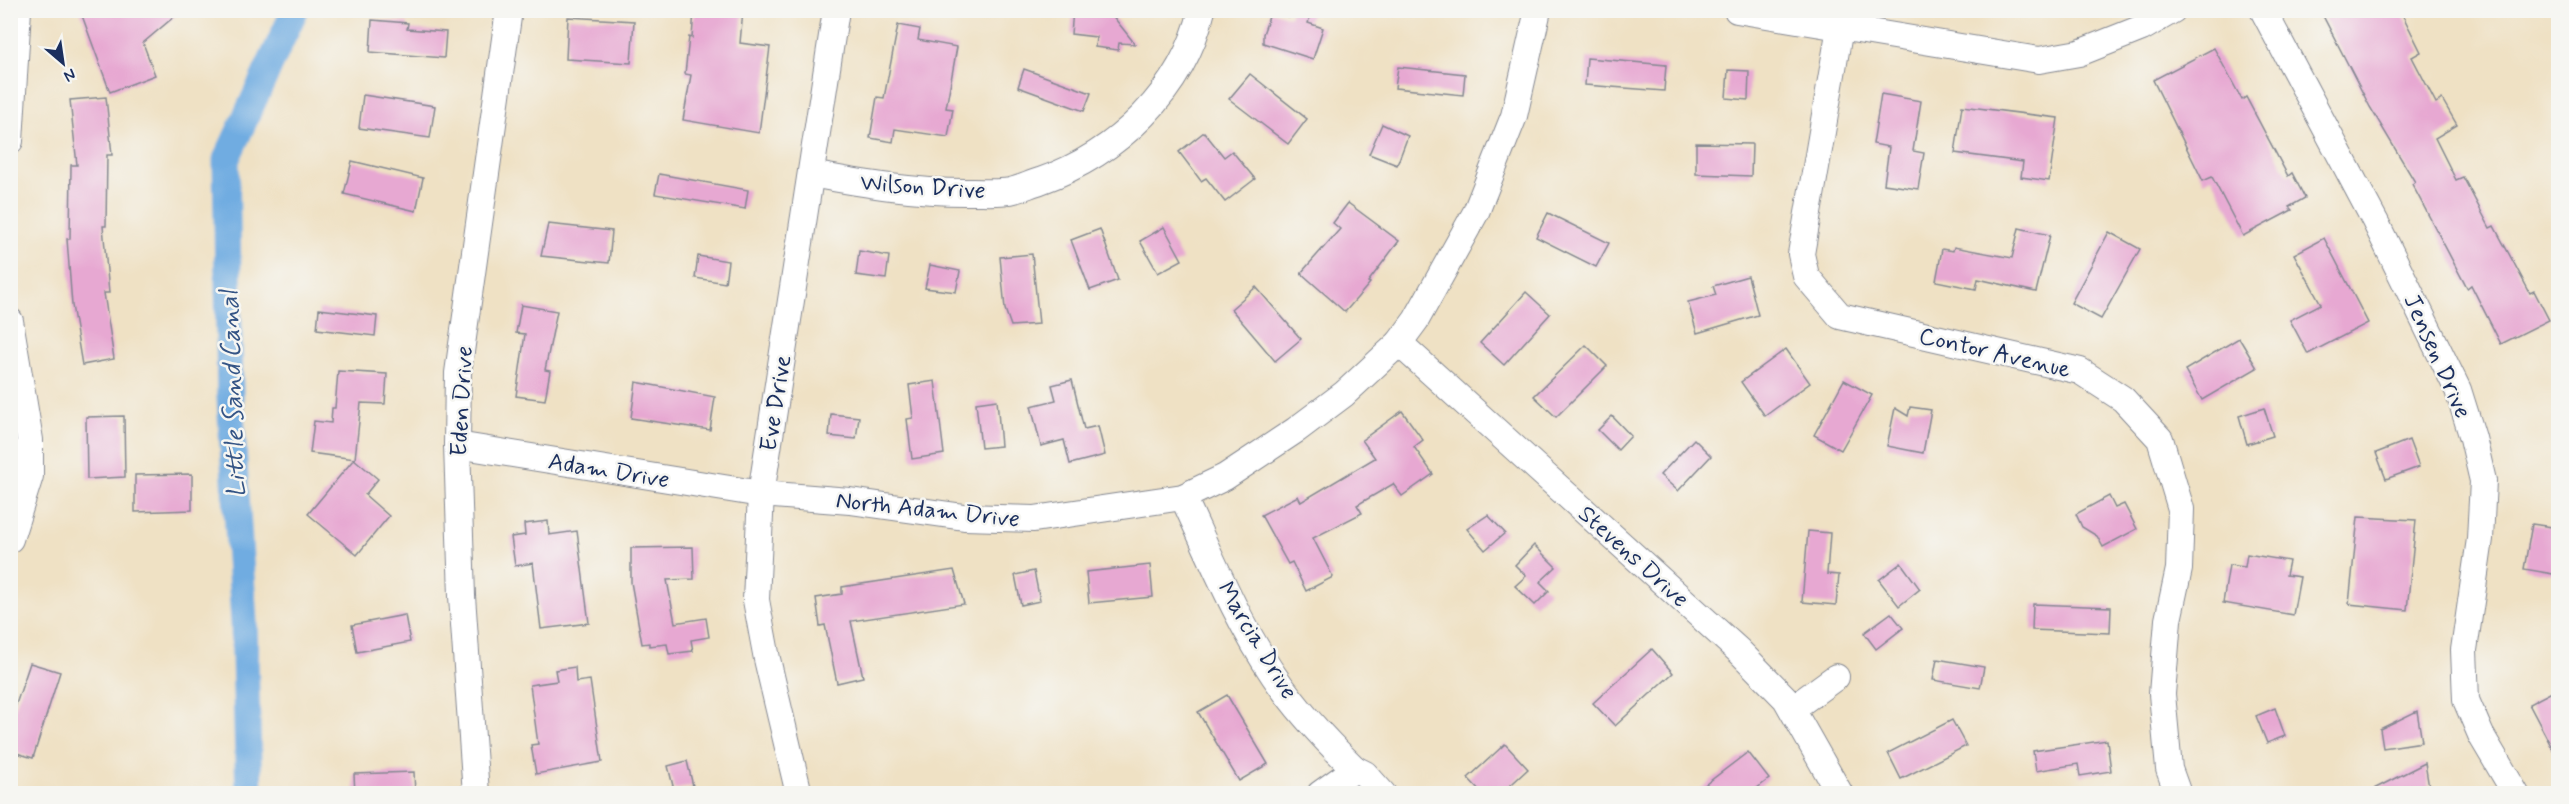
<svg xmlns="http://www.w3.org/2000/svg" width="2569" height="804" font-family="Mynerve,sans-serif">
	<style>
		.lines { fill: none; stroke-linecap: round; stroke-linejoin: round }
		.canal { stroke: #6face1; stroke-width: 27 }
		.building { fill: #e7a8d2 }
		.minor-casing { stroke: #858891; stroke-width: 28 }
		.minor { stroke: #fff; stroke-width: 26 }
		.labels { text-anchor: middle; stroke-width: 5; stroke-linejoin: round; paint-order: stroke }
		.street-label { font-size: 24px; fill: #1b2f5e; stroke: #f6f6f2 }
		.water-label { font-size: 26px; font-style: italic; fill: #345485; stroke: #f6f6f2 }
	</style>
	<rect width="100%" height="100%" fill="#f6f6f2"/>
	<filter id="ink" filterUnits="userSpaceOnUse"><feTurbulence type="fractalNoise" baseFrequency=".0167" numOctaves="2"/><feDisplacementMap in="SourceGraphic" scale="12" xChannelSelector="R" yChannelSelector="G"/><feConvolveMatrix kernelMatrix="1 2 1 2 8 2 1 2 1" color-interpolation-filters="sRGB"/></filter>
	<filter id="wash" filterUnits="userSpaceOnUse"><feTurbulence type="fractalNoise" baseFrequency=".008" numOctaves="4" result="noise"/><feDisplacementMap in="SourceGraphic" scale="24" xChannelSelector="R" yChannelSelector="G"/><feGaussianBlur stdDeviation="1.35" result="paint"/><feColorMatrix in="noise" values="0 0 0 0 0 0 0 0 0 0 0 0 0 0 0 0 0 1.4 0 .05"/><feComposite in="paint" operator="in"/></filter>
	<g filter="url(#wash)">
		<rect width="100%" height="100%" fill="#efe1c4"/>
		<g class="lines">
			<path class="canal" d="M 249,794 L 244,622 L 230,398 L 226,160 L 295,10"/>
		</g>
		<g id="blocks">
			<g class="building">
				<path d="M 80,10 L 182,10 L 143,43 L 155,75 L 110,92 Z"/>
				<path d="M 694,10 L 743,10 L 740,43 L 770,47 L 759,133 L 683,120 L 691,75 L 685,74 L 689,37 L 692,38 Z"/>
				<path d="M 1073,10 L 1108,10 L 1135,44 L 1119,43 L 1118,50 L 1095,47 L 1096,37 L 1071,34 Z"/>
				<path d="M 1292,10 L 1312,10 L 1308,23 L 1323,28 L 1313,59 L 1263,43 L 1263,34 L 1271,11 L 1290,17 Z"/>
				<path d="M 2320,10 L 2400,10 L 2421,52 L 2412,57 L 2436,103 L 2442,99 L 2457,125 L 2435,138 L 2456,180 L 2463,177 L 2490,228 L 2494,226 L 2530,293 L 2534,291 L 2549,320 L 2501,344 L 2471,285 L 2467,288 L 2412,184 L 2415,182 L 2370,107 Z"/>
				<path d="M 568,17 L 634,21 L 631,63 L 566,59 Z"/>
				<path d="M 372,20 L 408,23 L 407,29 L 446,32 L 444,58 L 370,52 Z"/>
				<path d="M 898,25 L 920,29 L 918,40 L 957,47 L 946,108 L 953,109 L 948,137 L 895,129 L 893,142 L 870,138 L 877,97 L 884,98 Z"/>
				<path d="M 2214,48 L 2242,100 L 2246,97 L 2288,176 L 2292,173 L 2305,198 L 2289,207 L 2292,210 L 2243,236 L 2212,177 L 2203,181 L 2153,80 Z"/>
				<path d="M 1587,58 L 1666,65 L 1664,91 L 1585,85 Z"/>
				<path d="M 1398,67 L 1465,74 L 1463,95 L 1395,88 Z"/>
				<path d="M 1024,69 L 1091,93 L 1084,111 L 1018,87 Z"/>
				<path d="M 1728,70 L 1749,71 L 1748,100 L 1726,98 Z"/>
				<path d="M 1250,74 L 1307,119 L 1288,144 L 1229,99 Z"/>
				<path d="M 1881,94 L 1921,101 L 1913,151 L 1924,153 L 1918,189 L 1884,184 L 1889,147 L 1873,144 Z"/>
				<path d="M 363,95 L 435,106 L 430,138 L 359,128 Z"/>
				<path d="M 106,97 L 112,155 L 107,155 L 106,226 L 103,226 L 109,293 L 104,293 L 114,359 L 82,365 L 72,305 L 67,239 L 70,239 L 71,165 L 77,165 L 70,100 Z"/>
				<path d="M 1962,106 L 2058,118 L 2049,181 L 2021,177 L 2023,162 L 1955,153 Z"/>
				<path d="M 1382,124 L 1408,136 L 1397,165 L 1369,154 Z"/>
				<path d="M 1204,132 L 1224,157 L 1232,151 L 1255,179 L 1225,202 L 1206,178 L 1201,181 L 1179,152 Z"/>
				<path d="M 1696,143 L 1752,144 L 1751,176 L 1696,174 Z"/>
				<path d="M 352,161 L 423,178 L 416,211 L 344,194 Z"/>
				<path d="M 659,174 L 748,190 L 745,209 L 655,194 Z"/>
				<path d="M 1348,203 L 1399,241 L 1368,282 L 1370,283 L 1345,312 L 1301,273 L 1340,229 L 1333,223 Z"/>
				<path d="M 1548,213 L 1609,243 L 1596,267 L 1536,237 Z"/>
				<path d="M 548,224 L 612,231 L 609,263 L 541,256 Z"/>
				<path d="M 1164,227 L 1182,260 L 1158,273 L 1140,241 Z"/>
				<path d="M 2019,228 L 2050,235 L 2036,292 L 1978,279 L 1976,289 L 1936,281 L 1942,249 L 1953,251 L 1954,247 L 2012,258 Z"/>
				<path d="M 1100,229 L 1118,280 L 1090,290 L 1071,240 Z"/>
				<path d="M 2109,232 L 2140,249 L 2101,319 L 2071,303 Z"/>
				<path d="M 2324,238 L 2368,323 L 2308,354 L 2290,320 L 2321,304 L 2294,254 Z"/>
				<path d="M 859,251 L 889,256 L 886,279 L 856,275 Z"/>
				<path d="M 1032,254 L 1039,324 L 1011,326 L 1005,309 L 1000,257 Z"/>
				<path d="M 698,256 L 728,261 L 725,283 L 695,278 Z"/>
				<path d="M 930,265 L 960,271 L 956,292 L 925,288 Z"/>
				<path d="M 1748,276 L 1758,315 L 1697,333 L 1688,302 L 1716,295 L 1713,286 Z"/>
				<path d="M 1256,287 L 1301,339 L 1275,361 L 1231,309 Z"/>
				<path d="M 1526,292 L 1550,314 L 1504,365 L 1480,343 Z"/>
				<path d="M 521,305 L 557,311 L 545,370 L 550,371 L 545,400 L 516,396 L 525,334 L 516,333 Z"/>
				<path d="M 319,309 L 377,316 L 375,336 L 317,329 Z"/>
				<path d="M 2239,338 L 2257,368 L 2202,400 L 2185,370 Z"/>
				<path d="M 1586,345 L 1607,366 L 1556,417 L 1534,396 Z"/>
				<path d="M 1786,349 L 1810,383 L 1765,416 L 1741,382 Z"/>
				<path d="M 338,371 L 387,374 L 385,404 L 361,403 L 355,459 L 310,453 L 314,421 L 331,423 L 332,408 L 335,408 Z"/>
				<path d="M 1072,380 L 1084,429 L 1098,426 L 1105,455 L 1070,464 L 1064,440 L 1041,446 L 1031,406 L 1056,400 L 1052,385 Z"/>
				<path d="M 1844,380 L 1872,395 L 1841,450 L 1814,435 Z"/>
				<path d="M 935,381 L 944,454 L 912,459 L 907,419 L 913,418 L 909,385 Z"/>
				<path d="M 636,382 L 715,397 L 710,430 L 631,418 Z"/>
				<path d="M 997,400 L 1001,446 L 981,448 L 976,403 Z"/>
				<path d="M 1910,407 L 1931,410 L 1923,453 L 1887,446 L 1895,408 L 1908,416 Z"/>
				<path d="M 2264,408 L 2273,436 L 2247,444 L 2239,416 Z"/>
				<path d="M 1402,411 L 1423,440 L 1414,447 L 1433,474 L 1402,496 L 1393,484 L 1357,505 L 1362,513 L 1313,538 L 1333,577 L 1306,591 L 1292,562 L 1288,564 L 1261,515 L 1298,496 L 1301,502 L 1375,458 L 1362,440 Z"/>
				<path d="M 831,414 L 859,417 L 856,439 L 829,436 Z"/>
				<path d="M 124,416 L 125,477 L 87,479 L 86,417 Z"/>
				<path d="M 1612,416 L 1631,436 L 1618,450 L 1598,430 Z"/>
				<path d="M 1694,439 L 1711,456 L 1678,491 L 1660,475 Z"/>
				<path d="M 2409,440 L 2419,467 L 2386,479 L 2376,453 Z"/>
				<path d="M 354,459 L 378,479 L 365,495 L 389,516 L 357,555 L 308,514 Z"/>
				<path d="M 192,474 L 192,510 L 135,512 L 135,475 Z"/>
				<path d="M 2109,496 L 2115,508 L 2124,504 L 2137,529 L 2103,547 L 2097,536 L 2082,527 L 2076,514 Z"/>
				<path d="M 1488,515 L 1505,533 L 1485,550 L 1467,529 Z"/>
				<path d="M 2358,517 L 2416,520 L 2407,610 L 2349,604 Z"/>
				<path d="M 548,521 L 549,535 L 577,531 L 589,623 L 541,629 L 533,563 L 515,566 L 511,537 L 525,535 L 524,524 Z"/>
				<path d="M 2532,524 L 2559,528 L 2559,575 L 2524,569 Z"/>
				<path d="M 1808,531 L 1830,533 L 1827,574 L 1839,575 L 1836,605 L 1802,602 Z"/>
				<path d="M 1534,545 L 1556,567 L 1540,582 L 1549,591 L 1535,605 L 1515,586 L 1526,576 L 1515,565 Z"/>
				<path d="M 693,547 L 694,579 L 667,580 L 675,623 L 706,618 L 709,637 L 691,640 L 693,651 L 669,654 L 667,644 L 649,646 L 649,643 L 642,644 L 631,582 L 631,548 Z"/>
				<path d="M 2247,554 L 2289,561 L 2286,575 L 2300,577 L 2293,615 L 2223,603 L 2229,565 L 2245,567 Z"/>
				<path d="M 1901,563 L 1920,589 L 1899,606 L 1879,580 Z"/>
				<path d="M 1150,565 L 1153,597 L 1089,603 L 1086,572 Z"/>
				<path d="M 954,570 L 964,604 L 851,621 L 863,677 L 837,683 L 825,625 L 820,626 L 816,598 L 842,594 L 842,587 Z"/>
				<path d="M 1034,571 L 1040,601 L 1021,605 L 1015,575 Z"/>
				<path d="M 2033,604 L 2111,607 L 2110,633 L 2032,630 Z"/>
				<path d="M 1891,613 L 1903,628 L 1876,649 L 1864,633 Z"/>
				<path d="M 405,615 L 410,642 L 357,652 L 352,625 Z"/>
				<path d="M 1652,649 L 1673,673 L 1615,726 L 1593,703 Z"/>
				<path d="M 1937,659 L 1984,667 L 1980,688 L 1933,680 Z"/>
				<path d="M 30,663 L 60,672 L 33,758 L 10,751 L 10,722 Z"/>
				<path d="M 575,667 L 576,682 L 590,680 L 602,762 L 536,774 L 531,745 L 538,744 L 530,685 L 557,681 L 555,670 Z"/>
				<path d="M 2552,692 L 2559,705 L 2559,761 L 2529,704 Z"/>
				<path d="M 1227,695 L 1268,764 L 1239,781 L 1198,712 Z"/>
				<path d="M 2275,708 L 2285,736 L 2267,743 L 2256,716 Z"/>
				<path d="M 2417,711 L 2422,742 L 2383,748 L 2380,729 Z"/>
				<path d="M 1952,720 L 1966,746 L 1901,779 L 1888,753 Z"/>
				<path d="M 2107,740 L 2111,771 L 2080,776 L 2078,764 L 2036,771 L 2033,751 Z"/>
				<path d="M 1505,744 L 1528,769 L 1501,794 L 1483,794 L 1468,778 Z"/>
				<path d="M 1748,752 L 1769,779 L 1749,794 L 1693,794 Z"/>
				<path d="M 687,761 L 693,786 L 674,790 L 668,766 Z"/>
				<path d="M 2425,763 L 2430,794 L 2364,794 Z"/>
				<path d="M 414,772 L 415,794 L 355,794 L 354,774 Z"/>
			</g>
		</g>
	</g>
	<g filter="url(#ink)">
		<use href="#blocks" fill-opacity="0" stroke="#858891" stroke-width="1.5"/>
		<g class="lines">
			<defs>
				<g id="minor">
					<path d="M 1737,10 L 2039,60 L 2079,53 L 2142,28 L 2173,10"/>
					<path d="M 1843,10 L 1801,254 L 1806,276 L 1840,316 L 2080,371 L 2123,399 L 2160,439 L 2181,509 L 2179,569 L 2168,620 L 2162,694 L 2169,769 L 2178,794"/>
					<path d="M 2263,10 L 2375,221 L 2458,390 L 2473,438 L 2483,481 L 2480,539 L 2464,650 L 2466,700 L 2481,735 L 2516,794"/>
					<path d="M 10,141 L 18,10"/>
					<path d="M 811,174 C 865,184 918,193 973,192 C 985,192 998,193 1010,191 C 1020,189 1030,184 1040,181 C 1117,154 1183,91 1202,10"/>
					<path d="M 10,321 L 30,440 L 30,476 L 10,539"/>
					<path d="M 1399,343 L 1739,651 L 1786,699 L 1840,794"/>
					<path d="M 457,445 L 761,494 L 850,501 L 964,517 L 1034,519 L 1183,497 L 1225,477 L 1296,430 L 1344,394 L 1399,343 L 1416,320 L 1476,212 L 1514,116 L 1538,10"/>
					<path d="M 1183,497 C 1211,557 1237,621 1274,676 C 1297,710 1325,740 1355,769"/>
					<path d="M 1792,709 L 1836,677"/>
					<path d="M 476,794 L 462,596 L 457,445 L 458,373 L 509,10"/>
					<path d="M 799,794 L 767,659 L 756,600 L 761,494 L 836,10"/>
					<path d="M 1320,794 L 1355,769 L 1365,774 L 1383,794"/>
				</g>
			</defs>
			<use href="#minor" class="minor-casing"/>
			<use href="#minor" class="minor"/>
		</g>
	</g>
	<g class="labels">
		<g class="street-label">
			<text transform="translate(923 186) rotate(4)" y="8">Wilson Drive</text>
			<text transform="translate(1995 352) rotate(13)" y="8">Contor Avenue</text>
			<text transform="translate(2438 356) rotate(66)" y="8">Jensen Drive</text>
			<text transform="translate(461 401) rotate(-87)" y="8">Eden Drive</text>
			<text transform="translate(775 403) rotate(-81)" y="8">Eve Drive</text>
			<text transform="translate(609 470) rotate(9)" y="8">Adam Drive</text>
			<text transform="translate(928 509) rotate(6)" y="8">North Adam Drive</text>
			<text transform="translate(1634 556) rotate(42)" y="8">Stevens Drive</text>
			<text transform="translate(1258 640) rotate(59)" y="8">Marcia Drive</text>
		</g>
		<g class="water-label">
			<text transform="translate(232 394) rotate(-92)" y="9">Little Sand Canal</text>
		</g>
	</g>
	<rect width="2569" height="804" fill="none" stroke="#f6f6f2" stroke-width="36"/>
	<g transform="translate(63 63) rotate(151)" stroke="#f6f6f2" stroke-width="4.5" paint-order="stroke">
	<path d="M0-4.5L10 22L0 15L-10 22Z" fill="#1b2f5e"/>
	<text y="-9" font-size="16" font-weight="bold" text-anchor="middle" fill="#1b2f5e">N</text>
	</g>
</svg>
